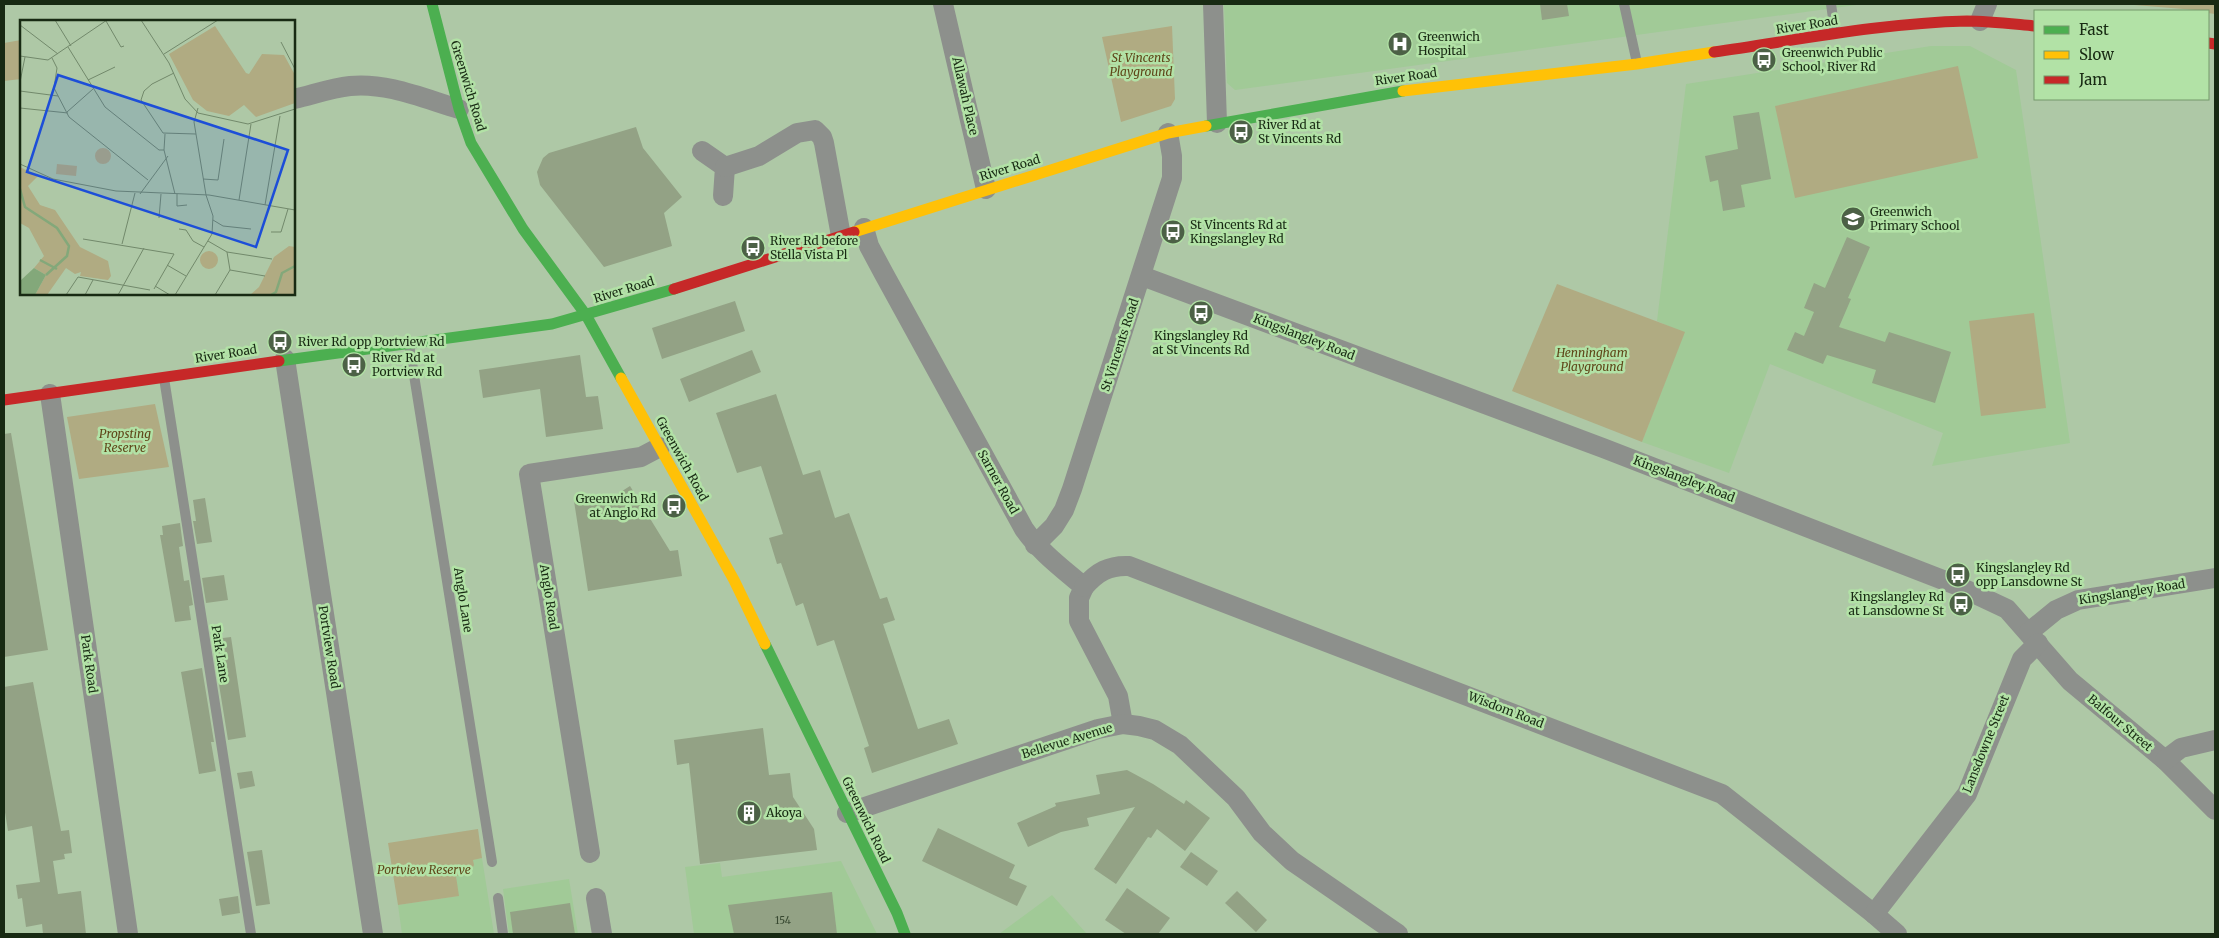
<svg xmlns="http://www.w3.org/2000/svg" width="2219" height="938" font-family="Merriweather,serif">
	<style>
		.built { fill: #a1ca97 }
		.green { fill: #b0ab82 }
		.building { fill: #93a285 }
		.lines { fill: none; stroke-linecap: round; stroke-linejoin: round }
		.lane { stroke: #8d908c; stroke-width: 10 }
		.street { stroke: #8d908c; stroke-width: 20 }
		.fast { stroke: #4caf50; stroke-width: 11 }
		.slow { stroke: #ffc107; stroke-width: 11 }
		.jam { stroke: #c62828; stroke-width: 11 }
		.labels { text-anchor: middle; stroke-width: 5; stroke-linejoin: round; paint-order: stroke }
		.number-label { font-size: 10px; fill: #374830 }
		.street-label { font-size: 12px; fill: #182a13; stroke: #b2e2a6 }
		.poi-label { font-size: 12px; fill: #182a13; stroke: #b2e2a6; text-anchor: start }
		.park-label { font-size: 12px; font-style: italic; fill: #5f4619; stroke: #b2e2a6 }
		.inset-river { fill: none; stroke: #83a87a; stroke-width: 2.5 }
		.inset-road { fill: none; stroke: #72896b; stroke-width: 1 }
		.view { fill: #1d4ed8; fill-opacity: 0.15; stroke: #1d4ed8; stroke-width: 2.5 }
		.inset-edge { fill: none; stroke: #182a13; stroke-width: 2.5 }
	</style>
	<rect width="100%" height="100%" fill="#aec8a6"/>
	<g class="built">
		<path d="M 1224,4 L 1863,4 L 1235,90 L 1227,83 Z"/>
		<path d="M 1931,46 L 1970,46 L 2016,70 L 2070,443 L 1932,466 L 1943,433 L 1770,364 L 1729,473 L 1642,442 L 1684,333 L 1657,321 L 1686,84 Z"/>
		<path d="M 482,858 L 494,934 L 402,934 L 398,905 L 458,896 L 456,876 L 472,860 Z"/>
		<path d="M 841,861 L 877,934 L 694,934 L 685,867 L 720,863 L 722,877 Z"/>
		<path d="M 569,879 L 578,934 L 509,934 L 503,889 Z"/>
		<path d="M 1052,895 L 1087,934 L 999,934 Z"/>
	</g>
	<g class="green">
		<path d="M 2122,4 L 2215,4 L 2215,14 L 2208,13 L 2208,11 Z"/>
		<path d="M 1172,26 L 1175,99 L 1171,106 L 1121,122 L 1102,37 Z"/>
		<path d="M 21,40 L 21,79 L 4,81 L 4,43 Z"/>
		<path d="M 1958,66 L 1978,158 L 1795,198 L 1775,106 Z"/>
		<path d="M 1557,284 L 1685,332 L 1642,442 L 1512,391 Z"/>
		<path d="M 2034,313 L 2046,408 L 1981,416 L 1969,321 Z"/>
		<path d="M 155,404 L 169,467 L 79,479 L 67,417 Z"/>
		<path d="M 478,829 L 482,858 L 473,860 L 474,865 L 470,873 L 456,876 L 459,896 L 398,905 L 388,843 Z"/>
	</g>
	<g class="building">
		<path d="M 1540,4 L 1567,4 L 1569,16 L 1542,20 Z"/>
		<path d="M 1759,112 L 1771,179 L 1741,185 L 1745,207 L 1723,211 L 1718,180 L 1710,182 L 1705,156 L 1738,149 L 1733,116 Z"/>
		<path d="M 636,127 L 643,148 L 682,197 L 664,213 L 672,246 L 604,267 L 540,185 L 537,172 L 543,158 L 549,153 Z"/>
		<path d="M 1847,237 L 1870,247 L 1848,298 L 1851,299 L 1839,327 L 1885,342 L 1889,332 L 1951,352 L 1935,403 L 1872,383 L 1876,370 L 1827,355 L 1823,364 L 1787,350 L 1795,332 L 1804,336 L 1814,312 L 1804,308 L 1814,283 L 1825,288 Z"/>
		<path d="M 735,301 L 745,331 L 662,359 L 652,328 Z"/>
		<path d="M 752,350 L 761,372 L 689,402 L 680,379 Z"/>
		<path d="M 580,355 L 586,397 L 598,396 L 603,429 L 546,437 L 540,389 L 483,398 L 479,370 Z"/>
		<path d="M 776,394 L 803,475 L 820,470 L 835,518 L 849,513 L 880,599 L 887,597 L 895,620 L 883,624 L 918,729 L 949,719 L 958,744 L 872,773 L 864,748 L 869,746 L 834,640 L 817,646 L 803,603 L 796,606 L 781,563 L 777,564 L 769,538 L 783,534 L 761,466 L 737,473 L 716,413 Z"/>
		<path d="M 11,433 L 48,650 L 4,657 L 4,434 Z"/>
		<path d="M 630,486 L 670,551 L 678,550 L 682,576 L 588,591 L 574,501 L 600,497 L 602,504 Z"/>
		<path d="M 205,498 L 212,542 L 197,544 L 193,521 L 196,521 L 193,500 Z"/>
		<path d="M 180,523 L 183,546 L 179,547 L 184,581 L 189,580 L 193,605 L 189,606 L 191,620 L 175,622 L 160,535 L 163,535 L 162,526 Z"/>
		<path d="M 224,575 L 228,600 L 206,603 L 202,578 Z"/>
		<path d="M 231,637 L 246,737 L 228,740 L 216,666 L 220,666 L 215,639 Z"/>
		<path d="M 202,668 L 214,742 L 211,742 L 216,771 L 199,774 L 181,672 Z"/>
		<path d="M 33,682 L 61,831 L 69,830 L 72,853 L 64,854 L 65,859 L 53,861 L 58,894 L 81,891 L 86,934 L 43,934 L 42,924 L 26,927 L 22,898 L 18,899 L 16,885 L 40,882 L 32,826 L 8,831 L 4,806 L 4,687 Z"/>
		<path d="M 763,728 L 769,775 L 790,773 L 793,797 L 814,829 L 817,850 L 700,864 L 689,763 L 677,765 L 674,740 Z"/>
		<path d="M 1127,770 L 1153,784 L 1184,804 L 1186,800 L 1210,818 L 1185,851 L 1157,829 L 1151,838 L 1148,837 L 1116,884 L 1094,869 L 1135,807 L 1087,818 L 1089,826 L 1061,832 L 1028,847 L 1017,823 L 1056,806 L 1055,803 L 1100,794 L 1096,775 Z"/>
		<path d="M 252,771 L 255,786 L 240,789 L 237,773 Z"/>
		<path d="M 938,828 L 1015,865 L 1009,878 L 1027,886 L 1017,906 L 922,861 Z"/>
		<path d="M 262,850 L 270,904 L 256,906 L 247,852 Z"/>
		<path d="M 1191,852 L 1218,871 L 1207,886 L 1180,867 Z"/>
		<path d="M 1127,888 L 1170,918 L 1158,934 L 1126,934 L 1105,920 Z"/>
		<path d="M 1237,891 L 1267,920 L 1256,932 L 1225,903 Z"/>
		<path d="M 832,892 L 837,934 L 734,934 L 728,905 Z"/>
		<path d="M 238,896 L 240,913 L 222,916 L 219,899 Z"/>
		<path d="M 570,903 L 575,934 L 513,934 L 510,912 Z"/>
	</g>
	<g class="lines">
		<g class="lane">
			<path d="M 1624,4 L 1637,63"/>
			<path d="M 1831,4 L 1835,32"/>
			<path d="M 409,344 L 492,862"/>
			<path d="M 164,378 L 251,934"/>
			<path d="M 498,898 L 503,934"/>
		</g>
		<g class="street">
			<path d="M 943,4 L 986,189"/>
			<path d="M 1213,4 L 1217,123"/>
			<path d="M 1980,21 L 1987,4"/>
			<path d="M 294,99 C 312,95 331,88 350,86 C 386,82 425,99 459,109"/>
			<path d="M 702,151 L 725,167 L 723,196"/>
			<path d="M 725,167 L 759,156 L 797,133 L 815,130 L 822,137 L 824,143 L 841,236"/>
			<path d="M 864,228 L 869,246 L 884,274 L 1024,529 C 1041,553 1062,568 1084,587 L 1079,598 L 1079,621 L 1118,696 L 1123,724"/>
			<path d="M 1142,276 L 1603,448 L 1956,585 L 2007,609 L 2070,681 L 2165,760 L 2215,810"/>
			<path d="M 285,359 L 373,934"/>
			<path d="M 50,394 L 128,934"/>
			<path d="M 1035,545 L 1054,526 L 1064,510 L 1072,489 L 1172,178 L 1172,156 L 1168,133"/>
			<path d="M 1084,587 C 1097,572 1109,565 1129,566 L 1722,794 L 1874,914 L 1897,934"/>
			<path d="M 2029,632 L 2056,610 L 2078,600 L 2215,578"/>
			<path d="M 2165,760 L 2181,748 L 2215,740"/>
			<path d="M 847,813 L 1098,729 L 1123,724 L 1139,726 L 1155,730 L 1180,745 L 1236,798 L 1262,833 L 1292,861 L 1398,934"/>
			<path d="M 590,853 L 529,474 L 641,457 L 660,447"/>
			<path d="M 596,898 L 602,934"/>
			<path d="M 1874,914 L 1967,794 L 2022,659 L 2038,643"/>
		</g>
		<g class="fast">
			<path d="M 432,4 L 459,109 L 471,143 L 523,229 L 586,315 L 621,378"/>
			<path d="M 1206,126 L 1403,91"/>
			<path d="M 279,361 L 552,324 L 674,289"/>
			<path d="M 765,644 L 897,913 L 905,934"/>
		</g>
		<g class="slow">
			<path d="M 1403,91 L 1637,64 L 1714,52"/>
			<path d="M 854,232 L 1168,133 L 1206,126"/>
			<path d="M 621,378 L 734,580 L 765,644"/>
		</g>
		<g class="jam">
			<path d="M 2208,43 L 2215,44"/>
			<path d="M 1714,52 C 1798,40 1882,23 1967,21 C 1989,21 2013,24 2035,26"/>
			<path d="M 674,289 L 854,232"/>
			<path d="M 4,400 L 279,361"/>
		</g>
	</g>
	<defs>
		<symbol id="hospital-disc" viewBox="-11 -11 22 22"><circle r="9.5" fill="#4c6146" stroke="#b2e2a6"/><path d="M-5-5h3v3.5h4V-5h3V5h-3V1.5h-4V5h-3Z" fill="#fff"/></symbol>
		<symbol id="bus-disc" viewBox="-11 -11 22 22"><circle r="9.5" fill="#4c6146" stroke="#b2e2a6"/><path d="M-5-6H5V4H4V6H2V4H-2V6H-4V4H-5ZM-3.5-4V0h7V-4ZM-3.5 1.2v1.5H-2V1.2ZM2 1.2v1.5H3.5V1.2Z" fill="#fff"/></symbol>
		<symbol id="school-disc" viewBox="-11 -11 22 22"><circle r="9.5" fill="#4c6146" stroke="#b2e2a6"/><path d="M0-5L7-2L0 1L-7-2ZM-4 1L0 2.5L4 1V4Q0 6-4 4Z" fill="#fff"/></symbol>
		<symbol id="building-disc" viewBox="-11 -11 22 22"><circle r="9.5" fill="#4c6146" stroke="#b2e2a6"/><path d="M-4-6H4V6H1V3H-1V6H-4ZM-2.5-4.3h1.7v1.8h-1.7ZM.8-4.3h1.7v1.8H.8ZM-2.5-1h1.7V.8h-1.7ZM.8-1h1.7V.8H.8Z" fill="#fff"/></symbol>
	</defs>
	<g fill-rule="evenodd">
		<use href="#hospital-disc" x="1386" y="30" width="28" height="28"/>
		<use href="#bus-disc" x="1750" y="46" width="28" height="28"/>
		<use href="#bus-disc" x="1227" y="118" width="28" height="28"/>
		<use href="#school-disc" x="1839" y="205" width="28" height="28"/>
		<use href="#bus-disc" x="1159" y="218" width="28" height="28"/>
		<use href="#bus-disc" x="739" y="234" width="28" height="28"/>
		<use href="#bus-disc" x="1187" y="299" width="28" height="28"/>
		<use href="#bus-disc" x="266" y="328" width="28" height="28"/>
		<use href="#bus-disc" x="340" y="351" width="28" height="28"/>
		<use href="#bus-disc" x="660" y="492" width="28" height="28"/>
		<use href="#bus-disc" x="1944" y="561" width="28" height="28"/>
		<use href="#bus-disc" x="1947" y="590" width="28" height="28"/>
		<use href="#building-disc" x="735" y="799" width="28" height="28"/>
	</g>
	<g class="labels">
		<g class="number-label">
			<text x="783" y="924">154</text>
		</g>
		<g class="street-label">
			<text transform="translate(1807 25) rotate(-9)" y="4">River Road</text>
			<text transform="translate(1406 77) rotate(-8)" y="4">River Road</text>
			<text transform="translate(468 86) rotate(73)" y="4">Greenwich Road</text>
			<text transform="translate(965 96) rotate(77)" y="4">Allawah Place</text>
			<text transform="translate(1010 168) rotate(-17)" y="4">River Road</text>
			<text transform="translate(624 290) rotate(-17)" y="4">River Road</text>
			<text transform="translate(1304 337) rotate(21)" y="4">Kingslangley Road</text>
			<text transform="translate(1120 345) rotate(-72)" y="4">St Vincents Road</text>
			<text transform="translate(226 354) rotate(-9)" y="4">River Road</text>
			<text transform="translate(682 459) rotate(61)" y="4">Greenwich Road</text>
			<text transform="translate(1684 479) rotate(21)" y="4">Kingslangley Road</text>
			<text transform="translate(998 482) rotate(61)" y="4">Sarner Road</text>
			<text transform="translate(2132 592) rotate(-9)" y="4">Kingslangley Road</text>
			<text transform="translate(549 597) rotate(81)" y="4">Anglo Road</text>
			<text transform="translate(463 600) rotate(81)" y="4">Anglo Lane</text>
			<text transform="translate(329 647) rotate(81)" y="4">Portview Road</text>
			<text transform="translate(220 654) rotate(81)" y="4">Park Lane</text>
			<text transform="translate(89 664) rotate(82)" y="4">Park Road</text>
			<text transform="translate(1506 710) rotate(21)" y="4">Wisdom Road</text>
			<text transform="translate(2120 723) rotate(40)" y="4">Balfour Street</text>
			<text transform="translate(1067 741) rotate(-17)" y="4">Bellevue Avenue</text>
			<text transform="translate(1986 744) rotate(-68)" y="4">Lansdowne Street</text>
			<text transform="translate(866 820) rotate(64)" y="4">Greenwich Road</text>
		</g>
		<g class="poi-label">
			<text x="1418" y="41">Greenwich<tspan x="1418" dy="14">Hospital</tspan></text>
			<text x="1782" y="57">Greenwich Public<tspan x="1782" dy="14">School, River Rd</tspan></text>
			<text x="1258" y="129">River Rd at<tspan x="1258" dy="14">St Vincents Rd</tspan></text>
			<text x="1870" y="216">Greenwich<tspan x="1870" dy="14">Primary School</tspan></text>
			<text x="1190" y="229">St Vincents Rd at<tspan x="1190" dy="14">Kingslangley Rd</tspan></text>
			<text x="770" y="245">River Rd before<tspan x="770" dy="14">Stella Vista Pl</tspan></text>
			<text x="1201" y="340" text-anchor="middle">Kingslangley Rd<tspan x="1201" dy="14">at St Vincents Rd</tspan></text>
			<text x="298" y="346">River Rd opp Portview Rd</text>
			<text x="372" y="362">River Rd at<tspan x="372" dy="14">Portview Rd</tspan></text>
			<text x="656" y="503" text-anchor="end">Greenwich Rd<tspan x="656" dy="14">at Anglo Rd</tspan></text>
			<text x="1976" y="572">Kingslangley Rd<tspan x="1976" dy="14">opp Lansdowne St</tspan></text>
			<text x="1944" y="601" text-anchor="end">Kingslangley Rd<tspan x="1944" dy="14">at Lansdowne St</tspan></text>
			<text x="766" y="817">Akoya</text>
		</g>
		<g class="park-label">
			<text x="1141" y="62">St Vincents<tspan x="1141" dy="14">Playground</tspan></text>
			<text x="1592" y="357">Henningham<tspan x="1592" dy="14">Playground</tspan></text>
			<text x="125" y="438">Propsting<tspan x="125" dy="14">Reserve</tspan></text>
			<text x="424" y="874">Portview Reserve</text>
		</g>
	</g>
	<g transform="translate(20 20)">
		<rect width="275" height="275" fill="#aec8a6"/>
		<path d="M 195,6 L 226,53 L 229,54 L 242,34 L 264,35 L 275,55 L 275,83 L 236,97 L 224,85 L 209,96 L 187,91 L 173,80 L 149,34 ZM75 136a8 8 0 1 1 16 0a8 8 0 1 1-16 0ZM 37,144 L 57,146 L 56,156 L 36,154 ZM 0,147 L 18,156 L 8,166 L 20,185 L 35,190 L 60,227 L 88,241 L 91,256 L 88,260 L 60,256 L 61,252 L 55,254 L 46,248 L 27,275 L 15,275 L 26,255 L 14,248 L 24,236 L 9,208 L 0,203 ZM 269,226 L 275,227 L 275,275 L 230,275 L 239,267 L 254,237 ZM180 240a9 9 0 1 1 18 0a9 9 0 1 1-18 0Z" fill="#b0ab82"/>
		<path d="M 14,248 L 26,255 L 15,275 L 0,275 L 0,261 Z" fill="#83a87a"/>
		<path class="inset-river" d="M 0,169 L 5,187 L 37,208 L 49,226 L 47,236 L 26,255M 20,240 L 37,249M 251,275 L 256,272 L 262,253 L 275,246"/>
		<path class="inset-road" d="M 35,0 L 51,26M 121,0 L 149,43 L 165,79 L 178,93 L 228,104 L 275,89M 86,1 L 101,27 L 104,26M 0,5 L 38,34M 261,22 L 275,49M 48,27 L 85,87 L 139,130 L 144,130M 144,34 L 198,0M 0,36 L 28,40 L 87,0M 32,38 L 37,48 L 34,68 L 49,97 L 128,160M 154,53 L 132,64 L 124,71 L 121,80 L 143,113 L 176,114M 68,60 L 95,47M 0,62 L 5,37M 0,71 L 38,76M 0,88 L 48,93M 178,88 L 174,102 L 186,175M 47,92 L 73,69M 145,114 L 144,130 L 155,174M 0,144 L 33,159 L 96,171 L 189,175 L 275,190M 183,159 L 198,160 L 204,119M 120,174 L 148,136M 157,174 L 157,186 L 167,185M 219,180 L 231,104M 245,185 L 260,96M 139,198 L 141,174M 193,200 L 203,206 L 231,209M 159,209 L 166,210 L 173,221 L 184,227M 251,212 L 261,212 L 268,189M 63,219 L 154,234 L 134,269M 188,221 L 207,232 L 252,239M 102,224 L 115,173M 147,245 L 166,256M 210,250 L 245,256M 135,266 L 150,275M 46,275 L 58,257 L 130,270M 65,275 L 73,260M 98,275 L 124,228M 155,275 L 192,214 L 193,196 L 186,175M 195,275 L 210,250 L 207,232"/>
		<path class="view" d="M 38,55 L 268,130 L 236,227 L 7,152 Z"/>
		<rect width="275" height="275" class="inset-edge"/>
	</g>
	<rect width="2219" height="938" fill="none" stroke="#182a13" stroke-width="10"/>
	<rect x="2034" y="10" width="175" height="90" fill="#b2e2a6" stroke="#74986b"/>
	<rect x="2044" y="26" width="25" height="8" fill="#4caf50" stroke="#74986b"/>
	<text x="2079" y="35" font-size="15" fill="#182a13">Fast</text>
	<rect x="2044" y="51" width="25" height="8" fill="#ffc107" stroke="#74986b"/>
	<text x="2079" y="60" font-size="15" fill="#182a13">Slow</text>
	<rect x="2044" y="76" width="25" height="8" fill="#c62828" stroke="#74986b"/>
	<text x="2079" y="85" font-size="15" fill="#182a13">Jam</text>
</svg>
